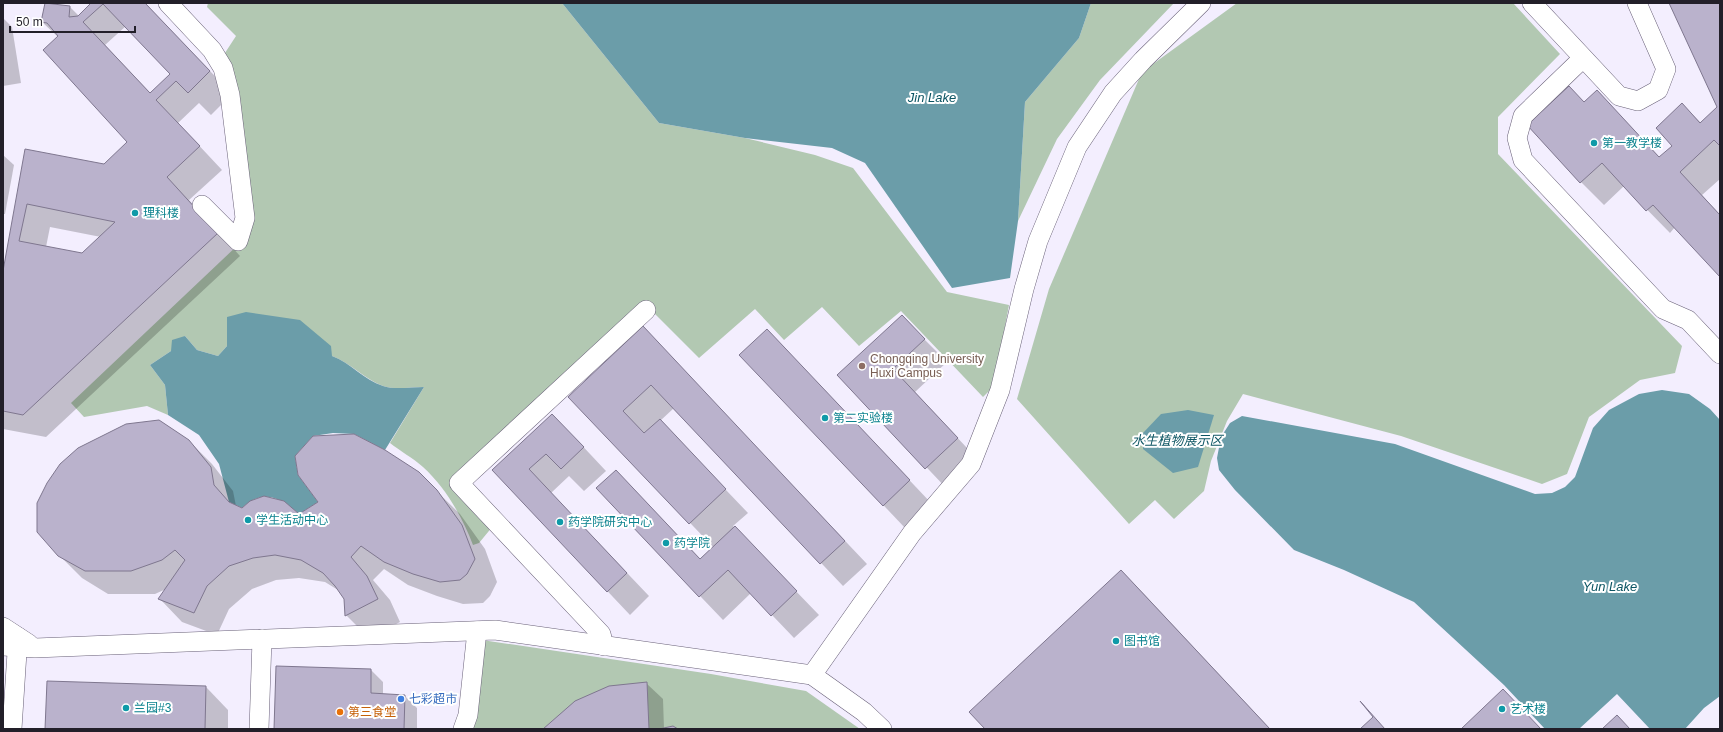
<svg xmlns="http://www.w3.org/2000/svg" width="1723" height="732" font-family="Helvetica,'Noto Sans SC',sans-serif">
	<style>
		.green { fill: #b2c8b2 }
		.water { fill: #6b9da9 }
		.shadow { fill: #0003; fill-rule: evenodd }
		.building { fill: #bab2cc; stroke: #7f778f; fill-rule: evenodd }
		.lines { fill: none; stroke-linecap: round; stroke-linejoin: round }
		.minor-casing { stroke: #696178; stroke-width: 20 }
		.minor { stroke: #fff; stroke-width: 19 }
		.culture-dot { fill: #0f9aa8; stroke: #fff; stroke-width: 1.5 }
		.education-dot { fill: #8d6e63; stroke: #fff; stroke-width: 1.5 }
		.shop-dot { fill: #3f7fe0; stroke: #fff; stroke-width: 1.5 }
		.food-dot { fill: #e8710a; stroke: #fff; stroke-width: 1.5 }
		.labels { text-anchor: middle; stroke-width: 4; stroke-linejoin: round; paint-order: stroke }
		.culture-label { font-size: 12px; fill: #0d838f; stroke: #fff; text-anchor: start }
		.education-label { font-size: 12px; fill: #785e54; stroke: #fff; text-anchor: start }
		.shop-label { font-size: 12px; fill: #366cbe; stroke: #fff; text-anchor: start }
		.food-label { font-size: 12px; fill: #c56008; stroke: #fff; text-anchor: start }
		.water-label { font-size: 13px; font-style: italic; fill: #0c5563; stroke: #fff }
	</style>
	<rect width="100%" height="100%" fill="#f3eefe"/>
	<g class="green">
		<path d="M 208,3 L 562,3 L 659,123 L 745,138 L 815,155 L 853,168 L 947,292 L 1009,305 L 994,386 L 983,397 L 901,311 L 859,346 L 822,307 L 784,340 L 755,309 L 699,358 L 644,303 L 452,482 L 493,526 L 479,543 L 473,545 C 462,516 445,487 423,467 C 413,458 400,451 390,443 L 424,387 C 412,387 394,390 383,386 C 364,379 351,363 332,356 L 227,346 L 218,356 L 197,350 L 185,336 L 171,351 L 150,365 L 165,385 L 168,415 L 147,406 L 84,417 L 71,403 L 240,243 L 223,56 L 236,36 L 207,7 Z"/>
		<path d="M 1091,3 L 1174,3 L 1100,80 L 1057,139 L 1018,221 L 1025,102 L 1079,38 Z"/>
		<path d="M 1237,3 L 1513,3 L 1560,54 L 1498,117 L 1498,154 L 1682,346 L 1675,373 L 1640,380 L 1589,417 L 1567,474 L 1542,484 L 1401,436 L 1243,394 L 1227,421 L 1211,461 L 1204,491 L 1174,519 L 1155,500 L 1129,524 L 1017,399 L 1049,289 L 1142,72 Z"/>
		<path d="M 482,640 L 711,674 L 806,691 L 860,729 L 470,729 Z"/>
	</g>
	<g class="water">
		<path d="M 562,3 L 1091,3 L 1079,38 L 1025,102 L 1018,221 L 1010,278 L 952,288 L 865,163 L 832,148 L 745,138 L 659,123 Z"/>
		<path d="M 246,312 L 300,320 L 331,346 L 332,356 C 351,363 364,380 383,386 C 394,390 412,387 424,387 L 385,450 L 354,434 L 333,433 L 313,436 L 295,456 L 298,475 L 318,502 L 299,514 C 281,498 263,488 242,508 L 229,502 L 219,464 L 199,435 L 168,415 L 165,385 L 150,365 L 171,351 L 172,340 L 185,336 L 197,350 L 218,356 L 227,346 L 227,317 Z"/>
		<path d="M 1662,390 L 1689,394 L 1710,409 L 1720,420 L 1720,696 L 1704,708 L 1685,729 L 1650,729 L 1617,694 L 1579,729 L 1545,729 L 1504,685 L 1414,602 L 1344,570 L 1294,550 L 1235,490 L 1219,470 L 1217,458 L 1221,437 L 1230,423 L 1242,416 L 1395,444 L 1535,494 L 1552,493 L 1565,487 L 1575,477 L 1593,428 L 1609,410 L 1639,394 Z"/>
		<path d="M 1188,410 L 1214,415 L 1198,467 L 1173,473 L 1143,449 L 1143,433 L 1161,414 Z"/>
	</g>
	<g class="shadow">
		<path d="M 46,3 L 70,7 L 79,16 L 93,3 L 145,3 L 232,94 L 211,115 L 199,103 L 178,123 L 222,170 L 189,200 L 240,256 L 46,437 L 3,429 L 3,276 L 26,150 L 104,165 L 129,142 L 58,37 L 42,22 ZM 126,26 L 171,74 L 151,94 L 105,45 ZM 50,227 L 101,237 L 83,254 L 46,247 Z"/>
		<path d="M 1670,3 L 1720,3 L 1720,179 L 1702,195 L 1720,215 L 1720,276 L 1675,227 L 1670,233 L 1624,186 L 1604,205 L 1581,182 L 1585,103 L 1597,91 L 1660,158 L 1673,146 L 1682,104 L 1701,123 L 1718,107 Z"/>
		<path d="M 3,18 L 12,27 L 21,83 L 3,86 Z"/>
		<path d="M 3,155 L 14,165 L 5,214 L 3,214 Z"/>
		<path d="M 924,339 L 947,362 L 915,392 L 980,462 L 949,491 L 839,375 Z"/>
		<path d="M 665,351 L 867,564 L 843,586 L 674,408 L 660,421 L 748,513 L 733,526 L 819,615 L 794,638 L 751,593 L 723,620 L 597,488 L 616,471 L 701,560 L 714,548 L 570,397 Z"/>
		<path d="M 789,353 L 932,504 L 906,529 L 741,355 Z"/>
		<path d="M 575,438 L 606,471 L 584,491 L 569,476 L 551,493 L 649,596 L 630,615 L 493,470 Z"/>
		<path d="M 189,441 L 212,464 L 233,491 L 236,506 L 243,509 L 299,515 L 418,473 L 460,514 L 485,549 L 497,582 L 490,596 L 483,603 L 463,604 L 437,596 L 408,585 L 384,569 L 373,580 L 390,600 L 400,622 L 369,638 L 346,615 L 345,598 L 338,590 L 325,582 L 299,578 L 276,580 L 252,589 L 229,609 L 217,635 L 182,622 L 160,599 L 166,589 L 155,594 L 108,594 L 82,578 L 59,555 Z"/>
		<path d="M 1121,571 L 1144,594 L 1270,729 L 986,729 Z"/>
		<path d="M 371,670 L 383,682 L 383,695 L 405,696 L 417,708 L 417,729 L 275,729 Z"/>
		<path d="M 646,683 L 663,699 L 664,729 L 676,729 L 545,729 Z"/>
		<path d="M 206,687 L 228,710 L 228,729 L 46,729 Z"/>
	</g>
	<g class="building">
		<path d="M 45,3 L 70,6 L 69,17 L 78,16 L 91,3 L 145,3 L 210,71 L 188,93 L 176,81 L 156,100 L 200,146 L 167,177 L 218,233 L 23,415 L 3,411 L 3,271 L 25,149 L 104,164 L 127,142 L 43,50 L 58,36 L 47,23 L 41,22 ZM 103,4 L 170,74 L 150,93 L 83,22 ZM 27,204 L 115,222 L 82,253 L 19,241 Z"/>
		<path d="M 1669,3 L 1720,3 L 1720,146 L 1714,140 L 1680,172 L 1720,215 L 1720,277 L 1653,205 L 1646,211 L 1602,163 L 1580,183 L 1527,125 L 1569,86 L 1584,102 L 1597,90 L 1659,157 L 1672,146 L 1656,128 L 1682,103 L 1700,123 L 1717,107 Z"/>
		<path d="M 902,315 L 925,339 L 893,369 L 958,438 L 925,469 L 837,375 Z"/>
		<path d="M 643,326 L 845,541 L 820,564 L 651,385 L 623,411 L 644,433 L 660,419 L 726,489 L 689,524 L 568,397 Z"/>
		<path d="M 767,329 L 910,480 L 883,506 L 739,355 Z"/>
		<path d="M 552,414 L 584,447 L 561,469 L 546,454 L 529,469 L 627,573 L 607,592 L 492,470 Z"/>
		<path d="M 159,420 L 189,440 L 211,467 L 214,485 L 229,502 L 242,508 L 250,501 L 264,496 L 284,501 L 299,514 L 318,502 L 298,475 L 295,456 L 313,436 L 354,434 L 385,450 L 419,472 L 437,490 L 462,525 L 475,559 L 467,574 L 460,580 L 440,582 L 413,574 L 384,562 L 361,546 L 351,557 L 367,576 L 378,599 L 345,616 L 344,599 L 335,586 L 323,573 L 301,560 L 275,555 L 253,558 L 229,566 L 207,586 L 194,613 L 158,599 L 185,560 L 175,550 L 162,560 L 131,571 L 85,571 L 58,556 L 37,532 L 37,503 L 47,483 L 60,464 L 78,448 L 126,424 Z"/>
		<path d="M 616,470 L 700,559 L 735,526 L 797,591 L 771,616 L 728,570 L 699,597 L 596,488 Z"/>
		<path d="M 1121,570 L 1270,729 L 985,729 L 969,712 Z"/>
		<path d="M 276,666 L 371,669 L 371,693 L 405,695 L 404,729 L 274,729 Z"/>
		<path d="M 47,681 L 206,686 L 205,729 L 45,729 Z"/>
		<path d="M 647,682 L 649,729 L 543,729 L 575,701 L 609,686 Z"/>
		<path d="M 1503,689 L 1541,729 L 1461,729 Z"/>
		<path d="M 1360,701 L 1385,729 L 1360,729 L 1373,717 Z"/>
		<path d="M 1617,715 L 1630,729 L 1602,729 Z"/>
		<path d="M 673,726 L 678,729 L 659,729 Z"/>
	</g>
	<g class="lines">
		<defs>
			<g id="minor">
				<path d="M 168,3 L 212,50 L 223,68 L 230,95 L 245,218 L 238,241 L 202,205"/>
				<path d="M 1532,3 L 1619,96 L 1638,101 L 1658,90 L 1666,69 L 1637,3"/>
				<path d="M 1583,58 L 1523,116 L 1517,138 L 1523,160 L 1663,309 L 1688,320 L 1720,354"/>
				<path d="M 3,627 L 29,644"/>
				<path d="M 3,646 L 35,648 L 495,630 L 812,675 L 864,712 L 882,729"/>
				<path d="M 604,646 L 601,634 L 459,483 L 646,310"/>
				<path d="M 812,675 L 912,533 L 971,464 L 1000,390 L 1024,289 L 1038,241 L 1077,147 L 1113,93 L 1143,60 L 1201,3"/>
				<path d="M 12,729 L 18,637"/>
				<path d="M 259,729 L 262,639"/>
				<path d="M 463,729 L 468,715 L 477,631"/>
			</g>
		</defs>
		<use href="#minor" class="minor-casing"/>
		<use href="#minor" class="minor"/>
	</g>
	<g class="culture-dot">
		<circle cx="1594" cy="143" r="4"/>
		<circle cx="135" cy="213" r="4"/>
		<circle cx="825" cy="418" r="4"/>
		<circle cx="248" cy="520" r="4"/>
		<circle cx="560" cy="522" r="4"/>
		<circle cx="666" cy="543" r="4"/>
		<circle cx="1116" cy="641" r="4"/>
		<circle cx="126" cy="708" r="4"/>
		<circle cx="1502" cy="709" r="4"/>
	</g>
	<circle class="education-dot" cx="862" cy="366" r="4"/>
	<circle class="shop-dot" cx="401" cy="699" r="4"/>
	<circle class="food-dot" cx="340" cy="712" r="4"/>
	<g class="labels">
		<g class="culture-label">
			<text x="1602" y="147">第一教学楼</text>
			<text x="143" y="217">理科楼</text>
			<text x="833" y="422">第二实验楼</text>
			<text x="256" y="524">学生活动中心</text>
			<text x="568" y="526">药学院研究中心</text>
			<text x="674" y="547">药学院</text>
			<text x="1124" y="645">图书馆</text>
			<text x="134" y="712">兰园#3</text>
			<text x="1510" y="713">艺术楼</text>
		</g>
		<g class="education-label">
			<text x="870" y="363">Chongqing University<tspan x="870" dy="14">Huxi Campus</tspan></text>
		</g>
		<g class="shop-label">
			<text x="409" y="703">七彩超市</text>
		</g>
		<g class="food-label">
			<text x="348" y="716">第三食堂</text>
		</g>
		<g class="water-label">
			<text x="932" y="102">Jin Lake</text>
			<text x="1177" y="445">水生植物展示区</text>
			<text x="1610" y="591">Yun Lake</text>
		</g>
	</g>
	<rect width="1723" height="732" fill="none" stroke="#221f29" stroke-width="8"/>
	<path d="M10 26v6h125v-6" fill="none" stroke="#221f29" stroke-width="2"/>
	<text x="16" y="26" font-size="12" fill="#221f29" stroke="#ffffff" stroke-width="3" paint-order="stroke">50 m</text>
</svg>
